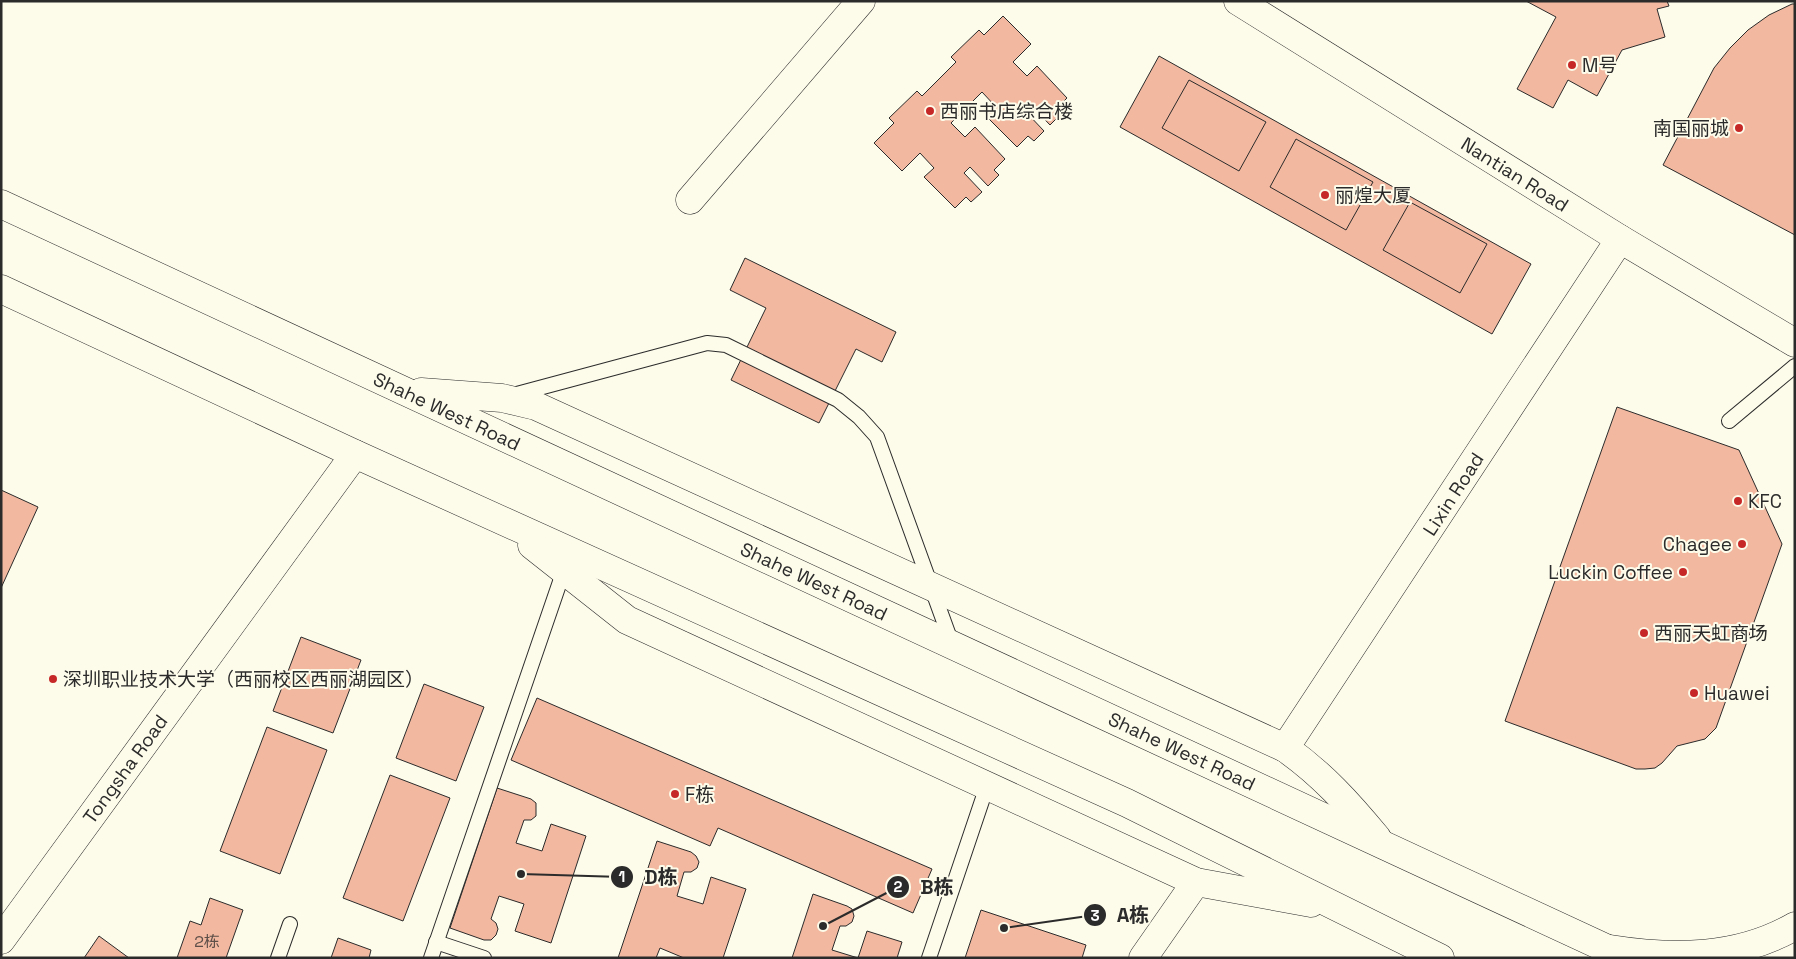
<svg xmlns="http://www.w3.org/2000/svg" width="1796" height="959" font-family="'Space Grotesk','Noto Sans SC',sans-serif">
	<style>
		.building { fill: #f2b8a0; stroke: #2b2b2b }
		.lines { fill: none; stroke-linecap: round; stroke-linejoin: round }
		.service-casing { stroke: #2b2b2b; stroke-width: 16 }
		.minor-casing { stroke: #2b2b2b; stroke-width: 29 }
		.tertiary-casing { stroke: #2b2b2b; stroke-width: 29 }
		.primary-casing { stroke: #2b2b2b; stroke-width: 29 }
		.service { stroke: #fdfbea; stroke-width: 14 }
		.minor { stroke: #fdfbea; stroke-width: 28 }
		.tertiary { stroke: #fdfbea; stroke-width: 28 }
		.primary { stroke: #fdfbea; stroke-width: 28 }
		.poi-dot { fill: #c62828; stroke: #fdfbea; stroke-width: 2 }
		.labels { text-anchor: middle; stroke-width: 4; stroke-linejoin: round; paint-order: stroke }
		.number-label { font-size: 16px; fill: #5d4e48 }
		.poi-label { font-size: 19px; fill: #2b2b2b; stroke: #fdfbea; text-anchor: start }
		.street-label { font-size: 19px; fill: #2b2b2b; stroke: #fdfbea }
		.leader { fill: none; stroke: #2b2b2b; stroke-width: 2 }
		.callout-dot { fill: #2b2b2b; stroke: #fdfbea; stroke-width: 2 }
		.mark-label { font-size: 15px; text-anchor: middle; font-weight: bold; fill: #fff }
		.callout-label { font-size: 20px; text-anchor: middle; font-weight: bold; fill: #2b2b2b; stroke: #fdfbea; stroke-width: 4; stroke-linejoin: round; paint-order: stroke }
	</style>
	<rect width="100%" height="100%" fill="#fdfbea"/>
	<g class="building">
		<path d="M 1526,1 L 1667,1 L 1669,6 L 1657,9 L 1665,37 L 1622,50 L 1597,96 L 1568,80 L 1553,108 L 1517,89 L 1556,17 Z"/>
		<path d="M 1792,4 L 1795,4 L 1795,235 L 1663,165 L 1714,68 L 1730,48 L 1748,30 L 1769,15 Z"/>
		<path d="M 1003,16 L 1031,44 L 1013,62 L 1027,76 L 1037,66 L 1067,98 L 1056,109 L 1061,114 L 1050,125 L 1032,106 L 1026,112 L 1044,131 L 1034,141 L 1028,136 L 1017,147 L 986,116 L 996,107 L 982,92 L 951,123 L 965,137 L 975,127 L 1005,159 L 994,170 L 999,175 L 988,186 L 970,167 L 964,173 L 982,192 L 971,202 L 966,197 L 955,208 L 924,177 L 934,168 L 920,153 L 902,171 L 874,143 L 894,123 L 889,118 L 917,91 L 922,96 L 956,62 L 951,57 L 979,30 L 984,35 Z"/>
		<path d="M 1159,56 L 1531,264 L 1492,334 L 1120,127 Z"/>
		<path d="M 1189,80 L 1266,122 L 1239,171 L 1162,128 Z"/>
		<path d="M 1296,139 L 1373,182 L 1346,230 L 1270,187 Z"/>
		<path d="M 1410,202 L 1487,244 L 1460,293 L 1383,250 Z"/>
		<path d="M 745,258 L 896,332 L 882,362 L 856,349 L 819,423 L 731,380 L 766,308 L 730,290 Z"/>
		<path d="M 1617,407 L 1739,450 L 1782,544 L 1716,728 L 1705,739 L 1677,746 L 1662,763 L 1655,768 L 1645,769 L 1636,769 L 1505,721 Z"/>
		<path d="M 1,490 L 38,507 L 1,588 Z"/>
		<path d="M 301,637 L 361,660 L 333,733 L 273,711 Z"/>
		<path d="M 424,684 L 484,707 L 456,781 L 396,758 Z"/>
		<path d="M 537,698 L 932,869 L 913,913 L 718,828 L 710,846 L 511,760 Z"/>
		<path d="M 267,727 L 327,750 L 280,874 L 220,851 Z"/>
		<path d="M 390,775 L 450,798 L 403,921 L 343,898 Z"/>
		<path d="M 497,788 L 531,799 L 536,803 L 536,816 L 531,820 L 524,820 L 516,843 L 542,851 L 551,824 L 586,836 L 551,943 L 515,931 L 524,904 L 499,896 L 491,919 L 496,923 L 498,929 L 496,935 L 491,940 L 484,940 L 450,928 Z"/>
		<path d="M 657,841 L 691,852 L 696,856 L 699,862 L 697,868 L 691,872 L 684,872 L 677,896 L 703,904 L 711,877 L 746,889 L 723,958 L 684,958 L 660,948 L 656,958 L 618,958 Z"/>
		<path d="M 813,894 L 847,906 L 852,909 L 854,916 L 852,922 L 846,926 L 840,926 L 832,950 L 858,958 L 867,931 L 902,942 L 897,958 L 792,958 Z"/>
		<path d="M 210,898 L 243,910 L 226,958 L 177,958 L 190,921 L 201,925 Z"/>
		<path d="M 981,910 L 1086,945 L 1082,958 L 965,958 Z"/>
		<path d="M 99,936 L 129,958 L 84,958 Z"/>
		<path d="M 338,938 L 371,950 L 369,958 L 331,958 Z"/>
	</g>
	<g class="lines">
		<defs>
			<g id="service">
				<path d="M 513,395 L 707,343 L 726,345 L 838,400 L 859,417 L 877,437 L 952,644"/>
				<path d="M 1729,421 L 1795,366"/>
				<path d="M 436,942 L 484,958"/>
				<path d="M 278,958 L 290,924"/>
				<path d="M 431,958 L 564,570"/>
				<path d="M 929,958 L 987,786"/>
			</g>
			<g id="minor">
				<path d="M 690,200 L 861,1"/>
				<path d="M 1285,748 L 1620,239"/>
				<path d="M 1143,958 L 1196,882"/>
			</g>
			<g id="tertiary">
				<path d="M 1238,1 L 1620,239 L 1795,343"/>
				<path d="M 1,940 L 355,454"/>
			</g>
			<g id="primary">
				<path d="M 1,204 L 1627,958"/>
				<path d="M 1,289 L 355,454 L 1127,803 L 1440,958"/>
				<path d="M 421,392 L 502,398 L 536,406 L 1285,748 C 1322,774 1349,804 1377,838"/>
				<path d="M 532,545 L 627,620 L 1196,882 L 1311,903"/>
				<path d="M 1610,949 C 1673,959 1738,959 1795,926"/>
			</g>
		</defs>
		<use href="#service" class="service-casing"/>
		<use href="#minor" class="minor-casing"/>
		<use href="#tertiary" class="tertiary-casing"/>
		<use href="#primary" class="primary-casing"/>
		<use href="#service" class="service"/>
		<use href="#minor" class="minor"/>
		<use href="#tertiary" class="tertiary"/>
		<use href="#primary" class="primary"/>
	</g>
	<g class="poi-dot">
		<circle cx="1572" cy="65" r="5"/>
		<circle cx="930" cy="111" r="5"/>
		<circle cx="1739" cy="128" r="5"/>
		<circle cx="1325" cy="195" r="5"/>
		<circle cx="1738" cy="501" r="5"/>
		<circle cx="1742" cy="544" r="5"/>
		<circle cx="1683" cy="572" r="5"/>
		<circle cx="1644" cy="633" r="5"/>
		<circle cx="53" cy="679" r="5"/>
		<circle cx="1694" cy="693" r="5"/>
		<circle cx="675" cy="794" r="5"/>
	</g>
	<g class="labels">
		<g class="number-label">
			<text x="207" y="947">2栋</text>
		</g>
		<g class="poi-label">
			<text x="1582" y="72">M号</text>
			<text x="940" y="118">西丽书店综合楼</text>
			<text x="1729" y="135" text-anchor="end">南国丽城</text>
			<text x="1335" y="202">丽煌大厦</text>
			<text x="1748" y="508">KFC</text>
			<text x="1732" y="551" text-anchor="end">Chagee</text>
			<text x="1673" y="579" text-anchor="end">Luckin Coffee</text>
			<text x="1654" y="640">西丽天虹商场</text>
			<text x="63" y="686">深圳职业技术大学（西丽校区西丽湖园区）</text>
			<text x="1704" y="700">Huawei</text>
			<text x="685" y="801">F栋</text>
		</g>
		<g class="street-label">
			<text transform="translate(1515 174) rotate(32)" y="7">Nantian Road</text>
			<text transform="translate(447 411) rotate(25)" y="7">Shahe West Road</text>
			<text transform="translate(1453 494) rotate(-57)" y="7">Lixin Road</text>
			<text transform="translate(814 581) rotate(25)" y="7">Shahe West Road</text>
			<text transform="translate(1182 751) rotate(25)" y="7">Shahe West Road</text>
			<text transform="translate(125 769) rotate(-54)" y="7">Tongsha Road</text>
		</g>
	</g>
	<path class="leader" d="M521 874L622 877M823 926L898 887M1004 928L1095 915"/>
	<g class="callout-dot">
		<circle cx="521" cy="874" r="5"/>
		<circle cx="823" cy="926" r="5"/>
		<circle cx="1004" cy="928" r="5"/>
		<circle cx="622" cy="877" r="12"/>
		<circle cx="898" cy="887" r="12"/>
		<circle cx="1095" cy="915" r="12"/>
	</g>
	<g class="mark-label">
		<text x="622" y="882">1</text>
		<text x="898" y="892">2</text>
		<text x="1095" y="921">3</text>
	</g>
	<g class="callout-label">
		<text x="661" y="884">D栋</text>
		<text x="937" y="894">B栋</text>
		<text x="1133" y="922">A栋</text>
	</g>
	<rect width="1796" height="959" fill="none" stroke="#2b2b2b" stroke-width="5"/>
</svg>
